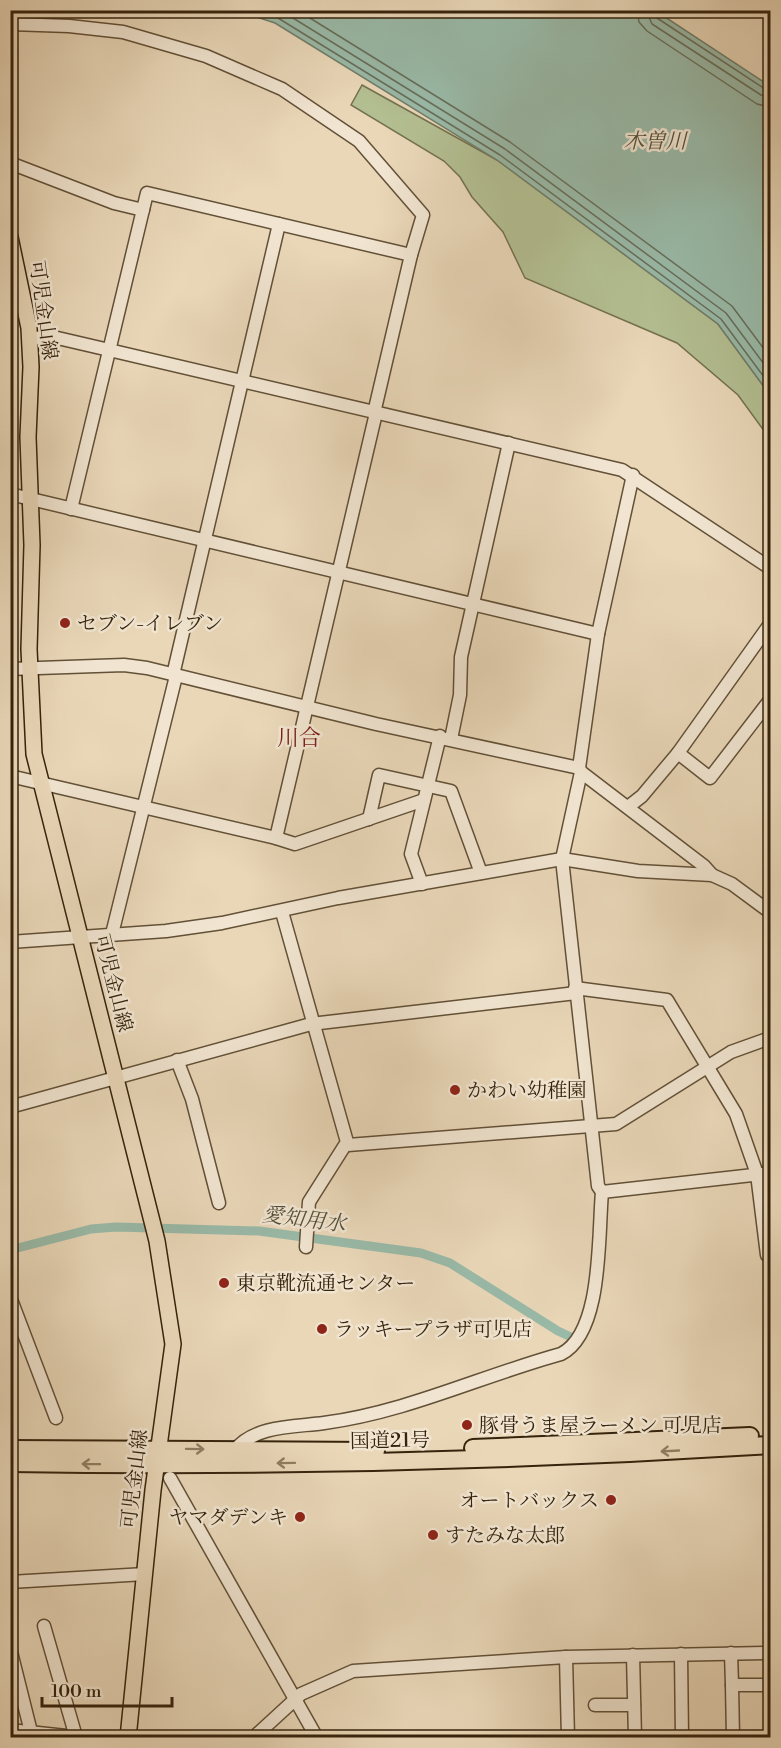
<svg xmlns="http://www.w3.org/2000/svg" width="781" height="1748" font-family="'Libre Bodoni','Noto Serif JP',serif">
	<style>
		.green { fill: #b3bf92; stroke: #74714f; stroke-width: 1.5 }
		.water { fill: #99baa8; stroke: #717e6a; stroke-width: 1.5 }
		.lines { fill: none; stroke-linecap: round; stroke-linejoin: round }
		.shore { stroke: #676e5a; stroke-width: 1.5 }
		.canal { stroke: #99baa8; stroke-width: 9 }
		.minor-casing { stroke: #625037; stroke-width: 15 }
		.major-casing { stroke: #35230c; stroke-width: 18 }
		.highway-casing { stroke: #35230c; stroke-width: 20 }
		.minor { stroke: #f1e5d1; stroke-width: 12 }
		.major { stroke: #e9d7b8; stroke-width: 15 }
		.highway { stroke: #e9d7b8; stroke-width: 16 }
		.oneway { stroke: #8f7d62 }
		.poi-dot { fill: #8f2418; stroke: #f1e5d1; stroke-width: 2 }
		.labels { text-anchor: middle; stroke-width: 5; stroke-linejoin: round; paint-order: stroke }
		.street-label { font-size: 20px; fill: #35230c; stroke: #f1e5d1 }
		.poi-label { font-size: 20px; fill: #35230c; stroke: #f1e5d1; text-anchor: start }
		.water-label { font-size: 21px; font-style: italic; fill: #53503b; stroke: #f1e5d1 }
		.quarter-label { font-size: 22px; fill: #7a1f14; stroke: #f1e5d1 }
	</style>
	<rect width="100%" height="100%" fill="#e9d7b8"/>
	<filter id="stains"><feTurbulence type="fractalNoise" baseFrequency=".00333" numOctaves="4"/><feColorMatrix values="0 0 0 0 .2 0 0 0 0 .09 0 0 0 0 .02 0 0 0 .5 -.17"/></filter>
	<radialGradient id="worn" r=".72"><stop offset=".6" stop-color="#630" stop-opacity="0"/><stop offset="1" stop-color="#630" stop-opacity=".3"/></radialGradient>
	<path class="green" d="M 362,85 L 497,160 L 718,324 L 770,395 L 770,439 L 738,395 L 677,343 L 525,278 L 503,232 L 472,197 L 460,177 L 444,161 L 351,105 Z"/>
	<path class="water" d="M 238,11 L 656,11 L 770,86 L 770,395 L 718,324 L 497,160 L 275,23 Z"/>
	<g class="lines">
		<g class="shore">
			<path d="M 256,10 L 278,18 L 500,155 L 721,319 L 770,385"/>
			<path d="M 280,10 L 505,149 L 726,313 L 770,372"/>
			<path d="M 297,10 L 510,142 L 732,306 L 770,357"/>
			<path d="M 637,10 L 639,22 L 647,31 L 757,104 L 770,107"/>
			<path d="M 646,10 L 652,24 L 761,95 L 770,98"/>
			<path d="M 654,10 L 657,18 L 765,89 L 770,90"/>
		</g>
		<path class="canal" d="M 10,1250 L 91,1229 L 116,1227 L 259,1231 L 421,1253 L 450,1263 L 558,1331 L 573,1338"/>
		<defs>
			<g id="minor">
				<path d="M 10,24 L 69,26 L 123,32 L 206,56 L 282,89 L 359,141 L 423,215 L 411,255 L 374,413"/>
				<path d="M 10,163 L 114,203 L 143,210"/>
				<path d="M 30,339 L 49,336 L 92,346 L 622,470 L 770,568"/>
				<path d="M 10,494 L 598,634"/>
				<path d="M 71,509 L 147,193 L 411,255"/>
				<path d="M 10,669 L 124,665 L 147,668 L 376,724 L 579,768"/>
				<path d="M 173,675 L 279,224"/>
				<path d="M 451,739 L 460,695 L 461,657 L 509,443"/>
				<path d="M 678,753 L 770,624"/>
				<path d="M 581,772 L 704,866 L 712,875"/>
				<path d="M 10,776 L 276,838 L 376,413"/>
				<path d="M 628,807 L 642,796 L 678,753 L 710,778 L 770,700"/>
				<path d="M 369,819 L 379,775 L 451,791 L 481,873"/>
				<path d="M 276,838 L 295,844 L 424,800"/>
				<path d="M 422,884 L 411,854 L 440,736"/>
				<path d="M 282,912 L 347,1142 L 309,1202 L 306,1247"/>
				<path d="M 112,934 L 176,676"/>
				<path d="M 10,942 L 166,931 L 222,923 L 338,898 L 562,859 L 638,871 L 712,875 L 732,884 L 770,912"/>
				<path d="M 575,988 L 667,1000 L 736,1114 L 757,1174 L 767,1255"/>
				<path d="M 177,1060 L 192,1099 L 219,1203"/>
				<path d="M 10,1107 L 311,1024 L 576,993"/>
				<path d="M 347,1142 L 348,1145 L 616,1124 L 731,1052 L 770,1038"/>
				<path d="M 602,1192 L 770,1173"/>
				<path d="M 10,1297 L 56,1418"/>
				<path d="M 235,1450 C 255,1425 295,1427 324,1423 C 407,1412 481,1376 561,1354 C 603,1333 598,1235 602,1192 L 598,1186 L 562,859 L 581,772 L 579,768 L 598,634 L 633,475"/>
				<path d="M 170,1478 L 317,1738"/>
				<path d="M 10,1582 L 145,1574"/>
				<path d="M 44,1626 L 76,1737"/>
				<path d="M 10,1648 L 31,1732"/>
				<path d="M 731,1653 L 732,1685 L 770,1685"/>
				<path d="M 681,1654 L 682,1738"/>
				<path d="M 633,1655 L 635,1738"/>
				<path d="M 566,1657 L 568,1738"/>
				<path d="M 732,1685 L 733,1738"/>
				<path d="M 595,1705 L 634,1705"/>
				<path d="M 10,1730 L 85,1738"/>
				<path d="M 253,1738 L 301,1694 L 353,1671 L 566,1657 L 770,1653"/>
			</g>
			<path id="major" d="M 10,237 L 29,328 L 31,367 L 28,437 L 32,545 L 29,649 L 34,754 L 157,1241 L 173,1344 L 153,1490 L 128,1738"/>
			<g id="highway">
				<path d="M 473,1448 L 750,1436"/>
				<path d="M 10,1449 L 376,1451"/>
				<path d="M 10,1463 C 264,1467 518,1461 770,1445"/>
			</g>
		</defs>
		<use href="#minor" class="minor-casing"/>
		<use href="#major" class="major-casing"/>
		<use href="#highway" class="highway-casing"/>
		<use href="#minor" class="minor"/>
		<use href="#major" class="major"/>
		<use href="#highway" class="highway"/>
	</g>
	<defs><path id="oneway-shaft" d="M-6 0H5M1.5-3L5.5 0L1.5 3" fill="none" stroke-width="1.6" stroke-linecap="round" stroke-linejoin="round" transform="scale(1.5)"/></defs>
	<g class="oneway">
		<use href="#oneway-shaft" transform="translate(195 1449) rotate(1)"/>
		<use href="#oneway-shaft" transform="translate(670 1451) rotate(177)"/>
		<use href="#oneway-shaft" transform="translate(286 1463) rotate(179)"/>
		<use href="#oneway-shaft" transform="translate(91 1464) rotate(-179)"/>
	</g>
	<g class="poi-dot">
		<circle cx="65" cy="623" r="6"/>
		<circle cx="455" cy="1090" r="6"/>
		<circle cx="224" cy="1283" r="6"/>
		<circle cx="322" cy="1329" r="6"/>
		<circle cx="467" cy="1425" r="6"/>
		<circle cx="611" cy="1500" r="6"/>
		<circle cx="300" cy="1517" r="6"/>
		<circle cx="433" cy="1535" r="6"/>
	</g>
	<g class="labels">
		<g class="street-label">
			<text transform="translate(44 310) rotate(82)" y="7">可児金山線</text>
			<text transform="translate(114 983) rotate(76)" y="7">可児金山線</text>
			<text transform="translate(390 1440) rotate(-1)" y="7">国道21号</text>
			<text transform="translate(134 1479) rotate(-83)" y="7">可児金山線</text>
		</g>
		<g class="poi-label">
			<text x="77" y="630">セブン-イレブン</text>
			<text x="467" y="1097">かわい幼稚園</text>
			<text x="236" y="1290">東京靴流通センター</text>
			<text x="334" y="1336">ラッキープラザ可児店</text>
			<text x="479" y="1432">豚骨うま屋ラーメン 可児店</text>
			<text x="599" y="1507" text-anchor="end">オートバックス</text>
			<text x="288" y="1524" text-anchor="end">ヤマダデンキ</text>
			<text x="445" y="1542">すたみな太郎</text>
		</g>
		<g class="water-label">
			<text x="655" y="148">木曽川</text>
			<text transform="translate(304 1219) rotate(7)" y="7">愛知用水</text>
		</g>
		<g class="quarter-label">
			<text x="299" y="745">川合</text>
		</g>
	</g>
	<rect width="781" height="1748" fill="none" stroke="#e9d7b8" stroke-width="36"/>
	<rect x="12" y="12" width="757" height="1724" fill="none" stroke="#35230c" stroke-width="3"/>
	<rect x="18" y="18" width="745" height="1712" fill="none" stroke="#35230c" stroke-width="1.5"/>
	<path d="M42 1697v9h130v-9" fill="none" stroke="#35230c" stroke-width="3"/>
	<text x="51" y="1697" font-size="18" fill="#35230c" stroke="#f1e5d1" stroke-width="4.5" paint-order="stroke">100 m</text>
	<rect width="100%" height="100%" filter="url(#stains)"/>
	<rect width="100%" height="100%" fill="url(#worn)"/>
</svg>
